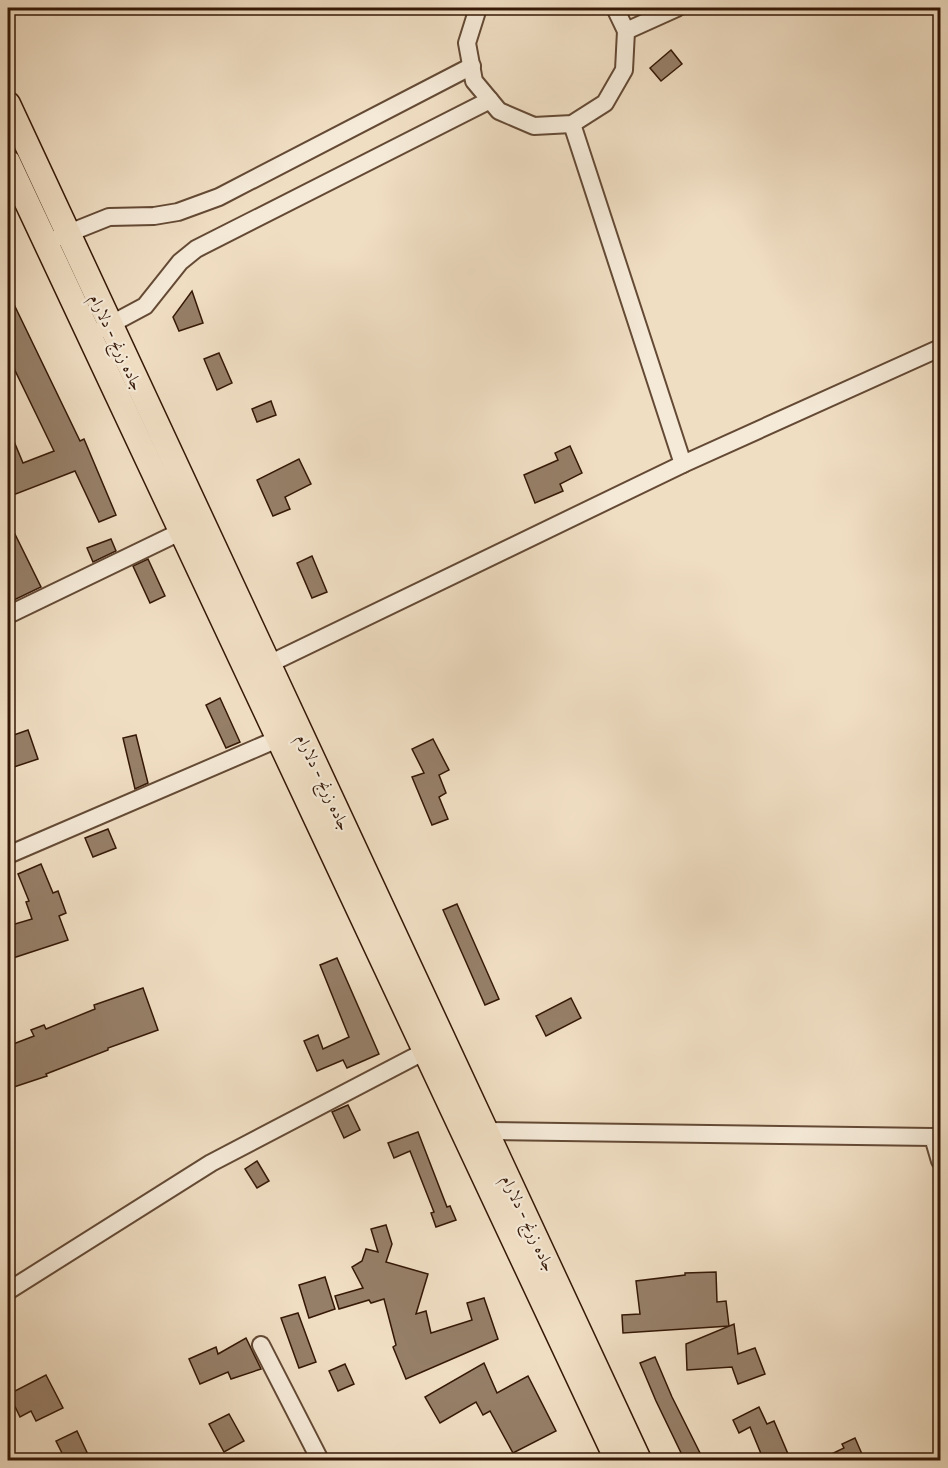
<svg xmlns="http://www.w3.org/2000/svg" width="948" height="1468" font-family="'Libre Caslon Text',Amiri,serif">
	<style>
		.building { fill: #967f68; stroke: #351806; stroke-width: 1.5 }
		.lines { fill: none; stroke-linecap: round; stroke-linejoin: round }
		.minor-casing { stroke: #644a35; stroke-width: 20 }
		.highway-casing { stroke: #351806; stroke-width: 27 }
		.minor { stroke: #f5ead8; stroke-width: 16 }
		.highway { stroke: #f0dec3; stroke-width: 24 }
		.labels { text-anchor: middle; stroke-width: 4.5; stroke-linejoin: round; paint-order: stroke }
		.street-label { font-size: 16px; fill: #351806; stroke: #f5ead8 }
	</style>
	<rect width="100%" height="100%" fill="#f0dec3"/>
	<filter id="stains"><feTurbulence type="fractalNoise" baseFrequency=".00333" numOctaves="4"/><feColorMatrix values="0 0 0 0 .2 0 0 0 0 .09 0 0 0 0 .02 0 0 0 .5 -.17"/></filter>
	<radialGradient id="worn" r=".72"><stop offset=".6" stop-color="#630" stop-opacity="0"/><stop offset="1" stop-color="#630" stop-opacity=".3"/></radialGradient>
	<g class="building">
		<path d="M 671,50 L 682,64 L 661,81 L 650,68 Z"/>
		<path d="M 192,291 L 203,323 L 179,331 L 173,317 Z"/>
		<path d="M 8,292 L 80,441 L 84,439 L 116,515 L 99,522 L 75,471 L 8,497 L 8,427 L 23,463 L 54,451 L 8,356 Z"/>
		<path d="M 219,353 L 232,383 L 217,390 L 204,359 Z"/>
		<path d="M 271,401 L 276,415 L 257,422 L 252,409 Z"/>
		<path d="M 570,446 L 582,473 L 560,484 L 563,491 L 535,503 L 524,475 L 558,460 L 555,453 Z"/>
		<path d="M 299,459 L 311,484 L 285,497 L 290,509 L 273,516 L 257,480 Z"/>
		<path d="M 8,520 L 41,587 L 14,600 L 8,585 Z"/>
		<path d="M 111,539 L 116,551 L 93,562 L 87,548 Z"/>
		<path d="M 312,556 L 327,592 L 312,598 L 297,563 Z"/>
		<path d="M 148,559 L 165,596 L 150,603 L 133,566 Z"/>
		<path d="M 220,698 L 240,742 L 226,748 L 206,705 Z"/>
		<path d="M 28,730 L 38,759 L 8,769 L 8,737 Z"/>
		<path d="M 136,735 L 148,783 L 135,789 L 123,738 Z"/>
		<path d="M 433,739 L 449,770 L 439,775 L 446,793 L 439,797 L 448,819 L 432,825 L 412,777 L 424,773 L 412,749 Z"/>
		<path d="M 108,829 L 116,848 L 93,857 L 85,838 Z"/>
		<path d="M 41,864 L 53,893 L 58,891 L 66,913 L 59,916 L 68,940 L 13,958 L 8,941 L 8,926 L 32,919 L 26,902 L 29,901 L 18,874 Z"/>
		<path d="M 457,904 L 499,999 L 485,1005 L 443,910 Z"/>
		<path d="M 337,958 L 379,1054 L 347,1068 L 343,1060 L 317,1071 L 304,1041 L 318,1035 L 323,1049 L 349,1037 L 320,965 Z"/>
		<path d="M 143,988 L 158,1030 L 108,1048 L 108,1050 L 46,1074 L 47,1076 L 8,1089 L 8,1046 L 34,1036 L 31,1030 L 44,1025 L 46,1029 L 95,1009 L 94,1005 Z"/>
		<path d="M 571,998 L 581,1018 L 546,1036 L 536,1016 Z"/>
		<path d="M 348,1105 L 360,1130 L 344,1138 L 332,1112 Z"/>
		<path d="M 418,1132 L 447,1207 L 450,1206 L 456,1220 L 436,1227 L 431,1213 L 434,1212 L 410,1151 L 394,1158 L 388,1143 Z"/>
		<path d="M 257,1161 L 269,1181 L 257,1188 L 245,1169 Z"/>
		<path d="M 386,1225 L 392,1244 L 386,1262 L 428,1274 L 416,1314 L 426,1311 L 431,1333 L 472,1320 L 467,1303 L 484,1298 L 498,1339 L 406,1379 L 393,1347 L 396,1345 L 384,1299 L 371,1303 L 369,1300 L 339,1309 L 335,1296 L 363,1288 L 352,1267 L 362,1261 L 366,1249 L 378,1252 L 371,1229 Z"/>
		<path d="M 716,1272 L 717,1302 L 726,1301 L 729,1326 L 623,1333 L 622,1315 L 640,1314 L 636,1281 L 685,1275 L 685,1273 Z"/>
		<path d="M 325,1277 L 335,1309 L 309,1318 L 299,1285 Z"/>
		<path d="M 298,1313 L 316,1362 L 299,1368 L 281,1318 Z"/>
		<path d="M 734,1324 L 738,1354 L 755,1348 L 765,1374 L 738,1384 L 732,1367 L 687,1370 L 686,1344 Z"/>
		<path d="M 246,1338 L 261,1369 L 231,1379 L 228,1372 L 200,1384 L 189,1359 L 216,1347 L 218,1354 Z"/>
		<path d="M 655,1357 L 672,1397 L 704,1461 L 685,1461 L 656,1401 L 640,1363 Z"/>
		<path d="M 484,1363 L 497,1393 L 528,1376 L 556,1431 L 513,1453 L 490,1411 L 483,1415 L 476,1402 L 440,1423 L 425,1397 Z"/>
		<path d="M 345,1364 L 354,1384 L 338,1391 L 329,1371 Z"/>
		<path d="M 46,1375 L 63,1408 L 36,1421 L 31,1411 L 20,1417 L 9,1394 Z"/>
		<path d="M 759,1407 L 767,1424 L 774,1421 L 791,1461 L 764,1461 L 750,1427 L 739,1433 L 733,1420 Z"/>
		<path d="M 229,1414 L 244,1441 L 224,1452 L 209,1424 Z"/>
		<path d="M 77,1431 L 91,1461 L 66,1461 L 56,1441 Z"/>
		<path d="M 855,1438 L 865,1461 L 817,1461 L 844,1448 L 842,1444 Z"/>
	</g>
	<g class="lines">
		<defs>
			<g id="minor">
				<path d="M 478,8 L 467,43 L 474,81 L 499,111 L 534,126 L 572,124 L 605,103 L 624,70 L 626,31 L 615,8"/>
				<path d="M 626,31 L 677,8"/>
				<path d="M 572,124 L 683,464"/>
				<path d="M 59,237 L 109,217 L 154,216 L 178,212 L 219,197 L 472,66"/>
				<path d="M 102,329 L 145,306 L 180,262 L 196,249 L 490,100"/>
				<path d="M 8,615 L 182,531"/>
				<path d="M 269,664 L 683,464 L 940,348"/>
				<path d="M 8,855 L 280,738"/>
				<path d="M 487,1131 L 933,1137 L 940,1161"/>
				<path d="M 8,1291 L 211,1163 L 433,1047"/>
				<path d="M 261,1345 L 320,1460"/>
			</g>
			<g id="highway">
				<path d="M 8,104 L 639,1460"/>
				<path d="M 8,162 L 617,1460"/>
			</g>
		</defs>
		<use href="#minor" class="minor-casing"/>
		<use href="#highway" class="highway-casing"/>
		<use href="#minor" class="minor"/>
		<use href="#highway" class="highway"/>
	</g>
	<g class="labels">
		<g class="street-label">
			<text transform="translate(117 342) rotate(65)" y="6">جاده زرنج - دلارام</text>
			<text transform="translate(324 782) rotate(65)" y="6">جاده زرنج - دلارام</text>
			<text transform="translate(529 1223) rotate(65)" y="6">جاده زرنج - دلارام</text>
		</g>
	</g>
	<rect width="948" height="1468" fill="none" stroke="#f0dec3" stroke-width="30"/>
	<rect x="9" y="9" width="930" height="1450" fill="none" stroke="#351806" stroke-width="3"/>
	<rect x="15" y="15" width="918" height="1438" fill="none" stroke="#351806" stroke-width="1.5"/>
	<rect width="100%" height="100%" filter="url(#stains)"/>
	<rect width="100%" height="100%" fill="url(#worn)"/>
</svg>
